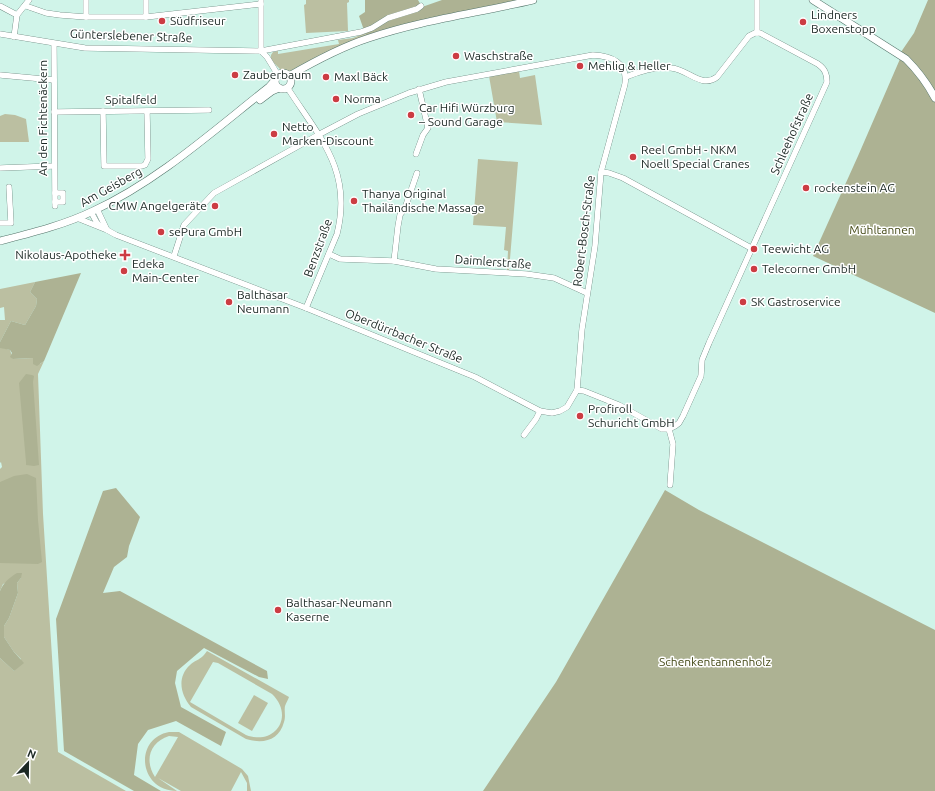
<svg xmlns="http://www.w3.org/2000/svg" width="935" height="791" font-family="Ubuntu,sans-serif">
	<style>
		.green { fill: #bbbfa1; fill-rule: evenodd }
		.forest { fill: #adb293 }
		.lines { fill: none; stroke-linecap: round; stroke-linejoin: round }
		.minor-casing { stroke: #53746a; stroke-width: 6 }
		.tertiary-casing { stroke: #53746a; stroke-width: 8 }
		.minor { stroke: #fff; stroke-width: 5.5 }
		.tertiary { stroke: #fff; stroke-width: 7 }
		.poi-dot { fill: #cc3c43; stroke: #fff; stroke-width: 1.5 }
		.labels { text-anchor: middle; stroke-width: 3; stroke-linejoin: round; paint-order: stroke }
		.poi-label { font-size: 12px; fill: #1b2824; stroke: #fff; text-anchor: start }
		.street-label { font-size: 12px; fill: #1b2824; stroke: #fff }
		.park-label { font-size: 12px; fill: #454a17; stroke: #fff }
	</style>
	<rect width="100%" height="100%" fill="#d0f4e9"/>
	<g class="green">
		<path d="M 306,0 L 349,0 L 349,2 L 347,3 L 348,31 L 306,33 L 304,5 L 306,4 Z"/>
		<path d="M 365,33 L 366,36 L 320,55 L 290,71 L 281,70 L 271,60 L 271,55 L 273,52 L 278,51 L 278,54 L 339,44 L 338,40 L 353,38 Z"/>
		<path d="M 519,71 L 520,78 L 535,75 L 542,125 L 497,122 L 489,76 Z"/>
		<path d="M 5,114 L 15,115 L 26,119 L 29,142 L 0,142 L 0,116 Z"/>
		<path d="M 478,159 L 518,162 L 509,271 L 507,270 L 508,251 L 504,250 L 506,227 L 473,225 Z"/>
		<path d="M 35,282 L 30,292 L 37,299 L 36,306 L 25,325 L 11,321 L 0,342 L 0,320 L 5,320 L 4,307 L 0,308 L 0,289 Z"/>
		<path d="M 0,347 L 10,350 L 13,359 L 33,358 L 33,361 L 40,364 L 44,361 L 38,374 L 43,514 L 58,752 L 126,791 L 0,791 L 0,658 L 14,671 L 21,659 L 14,652 L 4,637 L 4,626 L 9,618 L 18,593 L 17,583 L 21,578 L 3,584 L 0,591 L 0,469 L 2,467 L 1,462 L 0,463 Z"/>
		<path d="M 207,651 L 289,697 C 288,700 286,703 285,706 C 284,711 286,716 284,722 C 279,741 263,744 246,739 L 191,707 C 180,694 177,677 190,665 C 198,658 200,661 207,651 ZM 213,662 L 218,663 L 272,694 C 295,716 275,746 246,735 L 190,702 Z"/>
		<path d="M 254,695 L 268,703 L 252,731 L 238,723 Z"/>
		<path d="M 169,732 L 179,732 L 242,769 L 248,776 L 251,791 L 247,791 L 247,783 L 241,772 L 231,791 L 181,791 L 158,778 L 177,791 C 139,791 133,739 169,732 ZM 169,736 L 178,737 L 155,777 C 144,760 150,742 169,736 Z"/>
	</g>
	<g class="forest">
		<path d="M 365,0 L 418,0 L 422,7 L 442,0 L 520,0 L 366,36 L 359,16 L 365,12 Z"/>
		<path d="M 928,0 L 935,0 L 935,313 L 813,256 L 858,156 L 900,59 L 901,52 L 914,33 Z"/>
		<path d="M 81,273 L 44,361 L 37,366 L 33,364 L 33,358 L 13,359 L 10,357 L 12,353 L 10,350 L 0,348 L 0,342 L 11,321 L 25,325 L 36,306 L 37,299 L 30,292 L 35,282 Z"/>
		<path d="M 26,374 L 32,375 L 34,376 L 33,382 L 39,465 L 34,466 L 26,465 L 26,462 L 19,383 Z"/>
		<path d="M 27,474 L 36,478 L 38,520 L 42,562 L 38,564 L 0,563 L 0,482 L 14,476 Z"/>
		<path d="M 116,488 L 140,517 L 129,546 L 127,557 L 114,567 L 103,593 L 120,591 L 267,671 L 268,679 L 259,677 L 204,648 L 177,671 L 175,683 L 181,707 L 226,732 L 221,746 L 176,721 L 148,730 L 138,744 L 134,775 L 161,791 L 134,791 L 64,751 L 56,619 L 103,491 Z"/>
		<path d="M 665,490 L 699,510 L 935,630 L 935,791 L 483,791 L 556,682 Z"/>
		<path d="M 17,573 L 22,573 L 21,578 L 17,583 L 18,593 L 9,618 L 4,626 L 4,637 L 14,652 L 24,663 L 14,671 L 0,658 L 0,591 C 4,582 9,578 17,573 Z"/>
	</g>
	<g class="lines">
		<defs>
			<g id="minor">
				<path d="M 146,0 L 146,17"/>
				<path d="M 0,6 L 17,15"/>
				<path d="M 26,6 L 46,13 L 60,15 L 86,17 L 146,17 L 261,4"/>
				<path d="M 86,17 L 86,0"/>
				<path d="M 757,33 L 757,0"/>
				<path d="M 0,34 L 85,48 L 261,51 L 361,32 L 372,28 L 388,18 L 417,9 L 421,6"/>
				<path d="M 14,37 L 17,15 L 29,0"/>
				<path d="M 54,44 L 55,206"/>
				<path d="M 261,51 L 261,0"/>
				<path d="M 261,51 L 267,57 L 278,75"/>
				<path d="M 0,75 L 54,80"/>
				<path d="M 287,87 C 319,137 353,170 337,234 L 306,308"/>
				<path d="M 103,111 L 104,166 L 142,166 L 145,165 L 148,159 L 147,111"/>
				<path d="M 54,112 L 209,110"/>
				<path d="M 416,154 L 423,135 L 428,128 L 419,89"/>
				<path d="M 0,168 L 54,166"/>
				<path d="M 601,172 L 609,173 L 623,178 L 751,248"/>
				<path d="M 55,193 L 63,193 L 63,202 L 55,202"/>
				<path d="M 97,209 L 107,230"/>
				<path d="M 91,212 L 97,223 L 100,226"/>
				<path d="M 77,218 L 107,230 L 116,235 L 306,308 L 475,377 L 540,411 L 552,413 L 560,411 L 567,407 L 577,390 L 582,329 L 595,246 L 601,172 L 625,84 C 628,62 611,56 593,55 L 446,82 L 409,93 L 358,114 L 318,135 L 214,193 L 184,225 L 174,256"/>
				<path d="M 0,223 L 11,223 L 9,187"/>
				<path d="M 329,254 L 340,259 L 394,261 L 436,269 L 526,274 L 554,278 L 587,293"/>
				<path d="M 394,261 L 398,226 L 400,215 L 405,208 L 417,173"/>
				<path d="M 577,390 L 584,391 L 619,405 L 662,429 L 669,429 L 675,426 L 679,423 L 683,416 L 701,376 L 702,360 L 709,343 L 827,82 C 827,74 825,69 818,64 L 760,33 L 755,33 L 749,36 L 717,77 C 701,89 688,69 671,68 C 656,66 641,71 626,77"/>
				<path d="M 669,429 L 673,444 L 670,485"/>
				<path d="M 524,435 L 536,419 L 540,411"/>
			</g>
			<g id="tertiary">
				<path d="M 813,0 L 906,59 C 918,71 927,83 935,98"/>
				<circle cx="283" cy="81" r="8"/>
				<path d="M 289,76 C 315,61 341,47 369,38 C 422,20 478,13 533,0"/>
				<path d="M 260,100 L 272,91 L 279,88"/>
				<path d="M 0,241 C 31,233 64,225 93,211 C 158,181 213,131 269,87 L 275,80"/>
			</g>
		</defs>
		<use href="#minor" class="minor-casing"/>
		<use href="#tertiary" class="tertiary-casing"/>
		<use href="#minor" class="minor"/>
		<use href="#tertiary" class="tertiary"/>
	</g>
	<g class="poi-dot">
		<circle cx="162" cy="21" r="4"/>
		<circle cx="803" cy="22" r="4"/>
		<circle cx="456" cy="56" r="4"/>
		<circle cx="580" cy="66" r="4"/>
		<circle cx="235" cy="75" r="4"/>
		<circle cx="326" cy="77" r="4"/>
		<circle cx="336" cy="99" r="4"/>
		<circle cx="411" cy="115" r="4"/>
		<circle cx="274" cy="134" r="4"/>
		<circle cx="633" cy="157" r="4"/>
		<circle cx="806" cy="188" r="4"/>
		<circle cx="354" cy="201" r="4"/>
		<circle cx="215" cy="206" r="4"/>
		<circle cx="161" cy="232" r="4"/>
		<circle cx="754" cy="249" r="4"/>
		<path d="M123 249h4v4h4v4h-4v4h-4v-4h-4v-4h4z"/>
		<circle cx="754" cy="269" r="4"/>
		<circle cx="124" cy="271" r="4"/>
		<circle cx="229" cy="302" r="4"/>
		<circle cx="743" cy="302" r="4"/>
		<circle cx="580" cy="416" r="4"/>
		<circle cx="278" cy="610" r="4"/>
	</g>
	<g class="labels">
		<g class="poi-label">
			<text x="811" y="19">Lindners<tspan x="811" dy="14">Boxenstopp</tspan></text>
			<text x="170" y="25">Südfriseur</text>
			<text x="464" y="60">Waschstraße</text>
			<text x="588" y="70">Mehlig &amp; Heller</text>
			<text x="243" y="79">Zauberbaum</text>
			<text x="334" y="81">Maxl Bäck</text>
			<text x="344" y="103">Norma</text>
			<text x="419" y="112">Car Hifi Würzburg<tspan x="419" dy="14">– Sound Garage</tspan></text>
			<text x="282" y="131">Netto<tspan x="282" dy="14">Marken-Discount</tspan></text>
			<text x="641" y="154">Reel GmbH - NKM<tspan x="641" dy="14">Noell Special Cranes</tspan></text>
			<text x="814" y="192">rockenstein AG</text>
			<text x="362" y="198">Thanya Original<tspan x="362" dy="14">Thailändische Massage</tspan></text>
			<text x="207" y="210" text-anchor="end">CMW Angelgeräte</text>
			<text x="169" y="236">sePura GmbH</text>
			<text x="762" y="253">Teewicht AG</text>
			<text x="117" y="259" text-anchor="end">Nikolaus-Apotheke</text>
			<text x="132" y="268">Edeka<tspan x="132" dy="14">Main-Center</tspan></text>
			<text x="762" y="273">Telecorner GmbH</text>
			<text x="237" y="299">Balthasar<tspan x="237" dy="14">Neumann</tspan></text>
			<text x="751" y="306">SK Gastroservice</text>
			<text x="588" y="413">Profiroll<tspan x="588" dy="14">Schuricht GmbH</tspan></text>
			<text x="286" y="607">Balthasar-Neumann<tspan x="286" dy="14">Kaserne</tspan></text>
		</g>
		<g class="street-label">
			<text transform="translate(131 36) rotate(2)" y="4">Günterslebener Straße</text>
			<text x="131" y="104">Spitalfeld</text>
			<text transform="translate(43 118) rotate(-90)" y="4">An den Fichtenäckern</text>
			<text transform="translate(792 134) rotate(-66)" y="4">Schleehofstraße</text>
			<text transform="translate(111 187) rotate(-29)" y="4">Am Geisberg</text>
			<text transform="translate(584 231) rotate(-83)" y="4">Robert-Bosch-Straße</text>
			<text transform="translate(318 248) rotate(-70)" y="4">Benzstraße</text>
			<text transform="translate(493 262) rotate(4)" y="4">Daimlerstraße</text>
			<text transform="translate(404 336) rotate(22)" y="4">Oberdürrbacher Straße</text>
		</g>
		<g class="park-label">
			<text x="882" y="234">Mühltannen</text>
			<text x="715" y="666">Schenkentannenholz</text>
		</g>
	</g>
	<g transform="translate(28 763) rotate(22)" stroke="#ffffff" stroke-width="3" paint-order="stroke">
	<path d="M0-3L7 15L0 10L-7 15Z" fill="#1b2824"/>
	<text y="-6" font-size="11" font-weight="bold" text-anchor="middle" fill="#1b2824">N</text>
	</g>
</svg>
